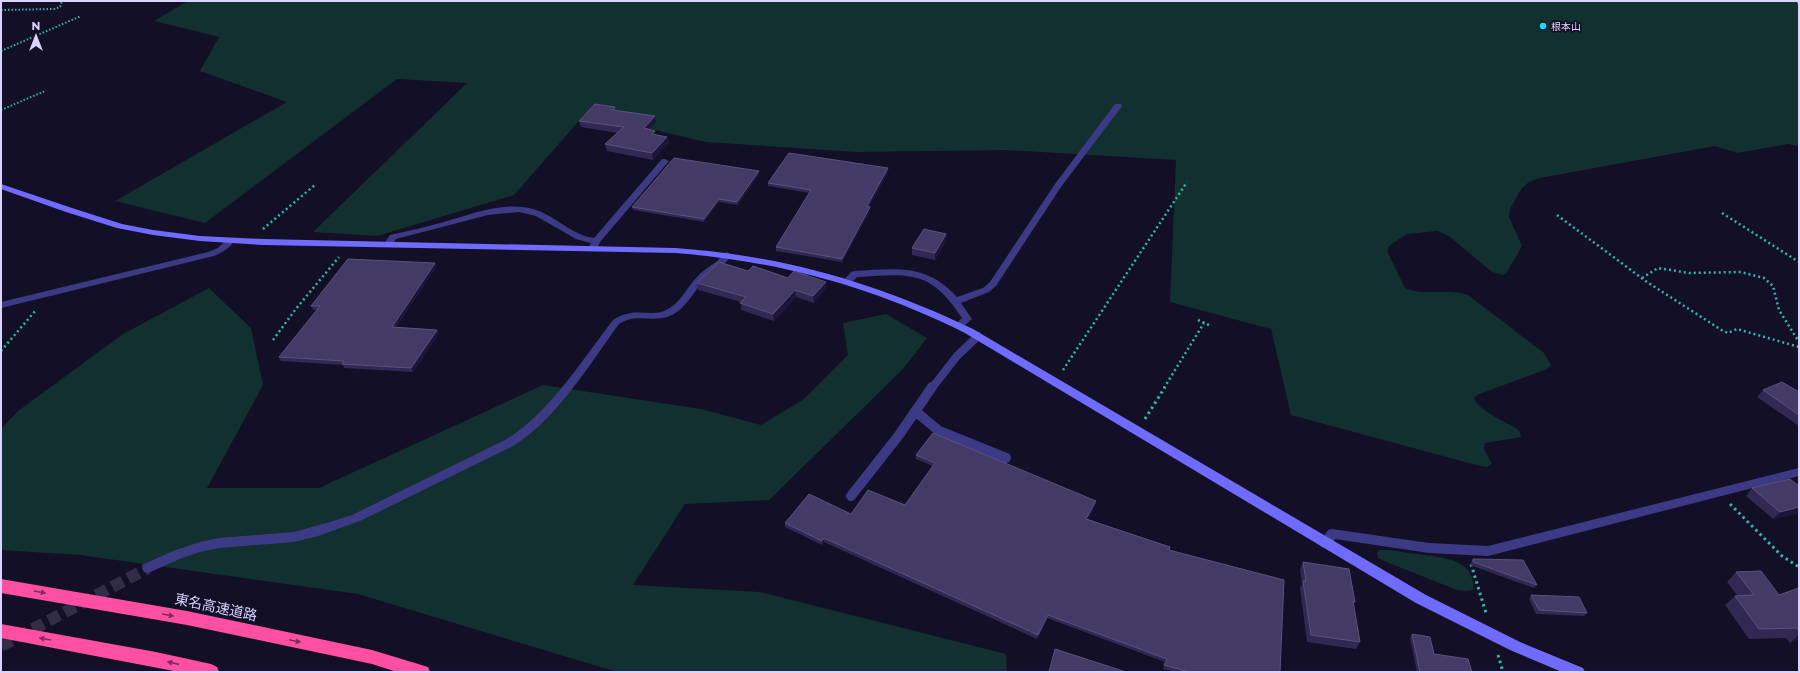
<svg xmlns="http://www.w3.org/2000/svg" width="1800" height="673" font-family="Montserrat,'Noto Sans JP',sans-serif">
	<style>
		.green { fill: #12302f }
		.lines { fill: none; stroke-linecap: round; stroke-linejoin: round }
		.street-tunnel { stroke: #312d47; stroke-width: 12; stroke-dasharray: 12 6; stroke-linecap: butt }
		.path-far2 { stroke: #2fb8b0; stroke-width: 2; stroke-dasharray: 1.5 2; stroke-linecap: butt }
		.path-far1 { stroke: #2fb8b0; stroke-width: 2.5; stroke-dasharray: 2 3; stroke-linecap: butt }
		.path { stroke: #2fb8b0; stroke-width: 3; stroke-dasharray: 2.5 3.5; stroke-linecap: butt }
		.lane-far1 { stroke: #3d3a85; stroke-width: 8 }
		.lane { stroke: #3d3a85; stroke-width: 10 }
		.street { fill: #3d3a85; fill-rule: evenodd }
		.secondary { fill: #6f6bff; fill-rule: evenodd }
		.highway { fill: #ff4fa3; fill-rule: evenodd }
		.wall { fill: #312854 }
		.shaded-wall { fill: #1d163a }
		.building { fill: #433a66; stroke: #5a527e }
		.oneway { fill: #7d2c5e }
		.poi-dot { fill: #00e5ff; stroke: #130f26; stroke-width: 1.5 }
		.labels { text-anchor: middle; stroke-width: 3.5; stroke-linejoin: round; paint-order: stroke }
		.far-poi-label { font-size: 10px; fill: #d9d4ff; stroke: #130f26; text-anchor: start }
		.near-street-label { font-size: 14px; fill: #d9d4ff; stroke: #130f26 }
	</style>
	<rect width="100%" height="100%" fill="#130f26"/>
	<g class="green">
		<path d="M 188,1 L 1799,1 L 1799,146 L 1788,144 L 1737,153 L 1715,146 L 1540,178 L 1529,182 L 1522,188 L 1510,209 L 1509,217 L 1522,246 L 1506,274 L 1503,275 L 1492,272 L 1449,236 L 1437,231 L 1407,234 L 1390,245 L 1388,248 L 1388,253 L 1405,288 C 1424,297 1447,287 1468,295 L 1544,353 L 1551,365 L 1547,369 L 1477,395 L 1474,398 C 1478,410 1505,422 1516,428 L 1520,432 L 1521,437 L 1485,443 L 1484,449 L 1492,464 L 1487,467 L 1480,466 L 1291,415 L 1271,329 L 1170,302 L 1176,160 L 1006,150 L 856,152 L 706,142 L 585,114 L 514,195 L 377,236 L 313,232 L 467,83 L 397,79 L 205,223 L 115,201 L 287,102 L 200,71 L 219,37 L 154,21 Z"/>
		<path d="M 209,288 L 251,328 L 263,385 L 207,488 L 319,488 L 543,385 L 701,409 L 761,425 L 804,399 L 848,355 L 843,323 L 886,314 L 927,338 L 903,369 L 769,500 L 685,504 L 633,585 L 760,592 L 1006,654 L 1007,672 L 617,672 L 358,594 L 80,555 L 1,550 L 1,429 L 18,411 L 123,334 Z"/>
		<path d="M 1379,550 C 1391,549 1404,553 1417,554 C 1438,557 1477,558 1473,590 L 1466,591 L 1457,590 L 1384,561 L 1378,558 L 1377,553 Z"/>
	</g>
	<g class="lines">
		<path class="street-tunnel" d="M 1,646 L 148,568"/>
		<g class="path-far2">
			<path d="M 1794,1 L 1799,3"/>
			<path d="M 1,10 L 54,9 L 60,7 L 62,1"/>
			<path d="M 1,51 L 81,16"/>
			<path d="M 1,110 L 45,91"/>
		</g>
		<g class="path-far1">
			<path d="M 1722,213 L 1799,262"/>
			<path d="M 1557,215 L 1647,282 L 1723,331 L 1728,333 L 1737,329 L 1799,347"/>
			<path d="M 263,229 L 316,184"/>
			<path d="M 1642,278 L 1658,268 L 1689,273 L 1741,272 L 1764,278 L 1773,286 L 1779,310 L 1799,342"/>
			<path d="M 1198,320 L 1211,326"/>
			<path d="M 273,340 L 295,310 L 339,257"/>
			<path d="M 1,351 L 36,310"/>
			<path d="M 1063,370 L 1187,182"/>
			<path d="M 1164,388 L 1204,323"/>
		</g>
		<g class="path">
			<path d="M 1145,419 L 1165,387"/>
			<path d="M 1730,504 L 1782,556 L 1799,567"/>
			<path d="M 1471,564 L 1486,613"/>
			<path d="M 1498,655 L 1503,672"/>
		</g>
		<path class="lane-far1" d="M 932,388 L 957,356 L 978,336"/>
		<g class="lane">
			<path d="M 914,413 L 920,415 L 939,431 L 1006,458"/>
			<path d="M 851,496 L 899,435 L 932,387"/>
		</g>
		<g class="street">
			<path d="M 1115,104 L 1121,104 L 1122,106 L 1061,187 L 996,286 L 989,292 L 961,303 L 972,319 L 962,328 L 959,329 L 954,326 L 962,318 C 930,269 910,274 857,277 L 851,283 L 848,284 L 843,281 L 851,272 L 854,271 C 896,269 926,263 957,297 L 983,288 L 990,282 L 1055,184 Z"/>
			<path d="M 662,159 L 665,159 L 669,161 L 600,242 L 597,249 L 591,249 L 589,247 L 591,243 L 576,239 L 536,216 L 519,212 L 488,215 L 396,239 L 391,246 L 388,247 L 384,244 L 390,235 C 408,231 426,227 444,222 C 472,214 503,201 533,209 C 555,215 571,235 594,238 Z"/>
			<path d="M 230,238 L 233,239 L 234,241 C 229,249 223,252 214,256 L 1,308 L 1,302 L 208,252 L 218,248 L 227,239 Z"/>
			<path d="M 727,252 L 732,255 C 725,265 715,270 706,278 C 693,291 686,311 667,317 C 650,322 636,313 619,324 C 589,365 556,420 513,446 L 360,521 L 318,536 L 294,542 L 219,548 L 200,552 L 182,558 L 148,573 L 144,572 L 142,568 L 144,564 L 173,551 L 200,542 L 219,538 L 294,532 L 330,522 L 352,515 L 505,440 C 549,414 582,360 613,320 C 635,305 652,319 668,309 C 681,302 687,287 697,277 C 702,271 709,267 716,262 C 720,259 722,254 727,252 Z"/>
			<path d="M 1799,468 L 1799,476 L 1488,556 L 1429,553 L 1335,539 C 1331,545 1328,549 1321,547 L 1319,543 L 1328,530 L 1332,529 L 1429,543 L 1488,546 Z"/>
		</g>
		<path class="secondary" d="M 1,184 L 72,208 L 122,224 L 153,230 L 200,236 L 263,239 L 675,248 C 781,255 877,283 973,329 L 1426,595 L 1520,642 L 1583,668 L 1585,672 L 1562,672 L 1510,650 L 1416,603 L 965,333 C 872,287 779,261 675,253 L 263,245 L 200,241 L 153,235 L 117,228 L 66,212 L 1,189 Z"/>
		<g class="highway">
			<path d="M 1,579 L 187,611 L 372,650 L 428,667 L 430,672 L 397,672 L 372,664 L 187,625 L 1,593 Z"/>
			<path d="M 1,624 L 156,652 L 211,664 L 217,667 L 219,672 L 179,672 L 1,638 Z"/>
		</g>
	</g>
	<g class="wall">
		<path d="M 616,110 L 655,116 L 656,122 L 650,130 L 656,135 L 667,137 L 669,143 L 653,160 L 607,151 L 605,144 L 618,133 L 581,127 L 579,121 Z"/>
		<path d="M 888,172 L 869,207 L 870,207 L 870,210 L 842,262 L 776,251 L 776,247 L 810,193 L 768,186 L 768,183 Z"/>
		<path d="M 759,174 L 738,205 L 719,202 L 704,222 L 633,210 L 632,207 Z"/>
		<path d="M 946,234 L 946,241 L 935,260 L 912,255 L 912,248 Z"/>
		<path d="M 435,263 L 436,267 L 396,327 L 437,330 L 438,334 L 413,372 L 344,368 L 343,365 L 281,361 L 279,357 L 318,310 L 313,310 L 311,306 Z"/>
		<path d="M 748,271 L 826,289 L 814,303 L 796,297 L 774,321 L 741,310 L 741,302 L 698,290 L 697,283 Z"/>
		<path d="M 1763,390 L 1799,392 L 1799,426 L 1757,397 Z"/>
		<path d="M 916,455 L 1095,505 L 1088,519 L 1169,550 L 1280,672 L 1176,672 L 1163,669 L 1165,662 L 1047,618 L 1037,639 L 824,542 L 822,545 L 785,527 L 785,523 L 905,505 L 933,466 L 916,459 Z"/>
		<path d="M 1799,486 L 1799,513 L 1773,519 L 1746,496 L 1752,488 Z"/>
		<path d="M 1473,559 L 1537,585 L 1534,588 L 1470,565 Z"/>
		<path d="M 1303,562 L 1355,602 L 1353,605 L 1360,642 L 1356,649 L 1307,642 L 1300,588 L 1302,584 L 1300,569 Z"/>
		<path d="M 1736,572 L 1779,595 L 1799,588 L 1799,639 L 1790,643 L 1786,638 L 1749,639 L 1725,605 L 1735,596 L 1737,595 L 1727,582 Z"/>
		<path d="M 1531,595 L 1587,613 L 1584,616 L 1536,614 L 1529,599 Z"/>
		<path d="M 1412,634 L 1434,654 L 1472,672 L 1417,672 L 1410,638 Z"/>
	</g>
	<g class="shaded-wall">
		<path d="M 655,116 L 656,122 L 645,135 L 644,128 Z"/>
		<path d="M 655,131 L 657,137 L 652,134 Z"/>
		<path d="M 667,137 L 669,143 L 653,160 L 652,153 Z"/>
		<path d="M 888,168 L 888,172 L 867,210 L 867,206 Z"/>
		<path d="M 759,171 L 759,174 L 738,205 L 737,202 Z"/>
		<path d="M 719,199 L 719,202 L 704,222 L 704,219 Z"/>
		<path d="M 870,207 L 870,210 L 842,262 L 842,259 Z"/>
		<path d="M 946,234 L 946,241 L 935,260 L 935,253 Z"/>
		<path d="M 435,263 L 436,267 L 393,331 L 392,327 Z"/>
		<path d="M 826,282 L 826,289 L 814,303 L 813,296 Z"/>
		<path d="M 795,290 L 796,297 L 774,321 L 773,314 Z"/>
		<path d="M 437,330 L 438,334 L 413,372 L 411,368 Z"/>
		<path d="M 1096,501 L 1095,505 L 1086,523 L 1086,519 Z"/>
		<path d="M 1799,507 L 1799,513 L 1773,519 L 1780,512 Z"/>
		<path d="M 824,538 L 824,542 L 822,545 L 822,541 Z"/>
		<path d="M 1048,615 L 1047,618 L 1037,639 L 1038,635 Z"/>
		<path d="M 1799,634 L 1799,639 L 1790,643 Z"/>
	</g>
	<g class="building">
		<path d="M 595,104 L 615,107 L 613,110 L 655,116 L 644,128 L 655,131 L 652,134 L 667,137 L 652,153 L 605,144 L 624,127 L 579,121 Z"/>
		<path d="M 789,153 L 888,168 L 867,206 L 870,207 L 842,259 L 776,247 L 811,190 L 768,183 Z"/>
		<path d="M 674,158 L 759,171 L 737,202 L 719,199 L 704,219 L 632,207 Z"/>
		<path d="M 924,229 L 946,234 L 935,253 L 912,248 Z"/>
		<path d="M 348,259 L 435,263 L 392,327 L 437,330 L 411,368 L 342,364 L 344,361 L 279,357 L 320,306 L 311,306 Z"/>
		<path d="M 719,262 L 748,271 L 753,266 L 788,278 L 794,271 L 826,282 L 813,296 L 795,290 L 773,314 L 740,303 L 746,297 L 697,283 Z"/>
		<path d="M 1782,382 L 1799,392 L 1799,415 L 1763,390 Z"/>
		<path d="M 933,433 L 1096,501 L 1086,519 L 1170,547 L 1169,550 L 1284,580 L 1280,672 L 1189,672 L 1164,665 L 1167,659 L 1048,615 L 1038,635 L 824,538 L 822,541 L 785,523 L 809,494 L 851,514 L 868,490 L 905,505 L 935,463 L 916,455 Z"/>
		<path d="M 1790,479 L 1799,486 L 1799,507 L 1780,512 L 1752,488 Z"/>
		<path d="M 1473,559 L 1523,560 L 1537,585 L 1473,562 Z"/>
		<path d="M 1303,562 L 1349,569 L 1355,602 L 1353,601 L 1360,642 L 1311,635 L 1303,581 L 1306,581 Z"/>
		<path d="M 1761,571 L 1779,595 L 1799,588 L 1799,631 L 1797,628 L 1759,629 L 1735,596 L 1754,595 L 1736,572 Z"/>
		<path d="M 1531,595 L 1579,597 L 1587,613 L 1539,610 Z"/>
		<path d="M 1412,634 L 1430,637 L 1434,654 L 1468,659 L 1472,672 L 1420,672 Z"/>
		<path d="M 1055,649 L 1126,672 L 1049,672 Z"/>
	</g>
	<defs><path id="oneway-solid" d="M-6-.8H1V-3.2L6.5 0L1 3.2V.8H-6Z"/></defs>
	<g class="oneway">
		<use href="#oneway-solid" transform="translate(40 592) rotate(10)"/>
		<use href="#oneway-solid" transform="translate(168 615) rotate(10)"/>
		<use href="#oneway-solid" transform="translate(45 639) rotate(-170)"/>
		<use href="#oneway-solid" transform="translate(295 641) rotate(12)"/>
		<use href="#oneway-solid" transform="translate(173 663) rotate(-167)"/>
	</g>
	<circle class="poi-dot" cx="1543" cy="26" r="4"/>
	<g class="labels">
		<g class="far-poi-label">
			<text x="1551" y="30">根本山</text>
		</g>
		<g class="near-street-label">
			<text transform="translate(216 607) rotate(12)" y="5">東名高速道路</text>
		</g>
	</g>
	<rect width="1800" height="673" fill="none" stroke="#d9d4ff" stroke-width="4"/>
	<g transform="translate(36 36)" stroke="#130f26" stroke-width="3" paint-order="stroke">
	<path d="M0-3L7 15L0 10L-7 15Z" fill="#d9d4ff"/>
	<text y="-6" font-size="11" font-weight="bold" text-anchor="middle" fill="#d9d4ff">N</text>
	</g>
</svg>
